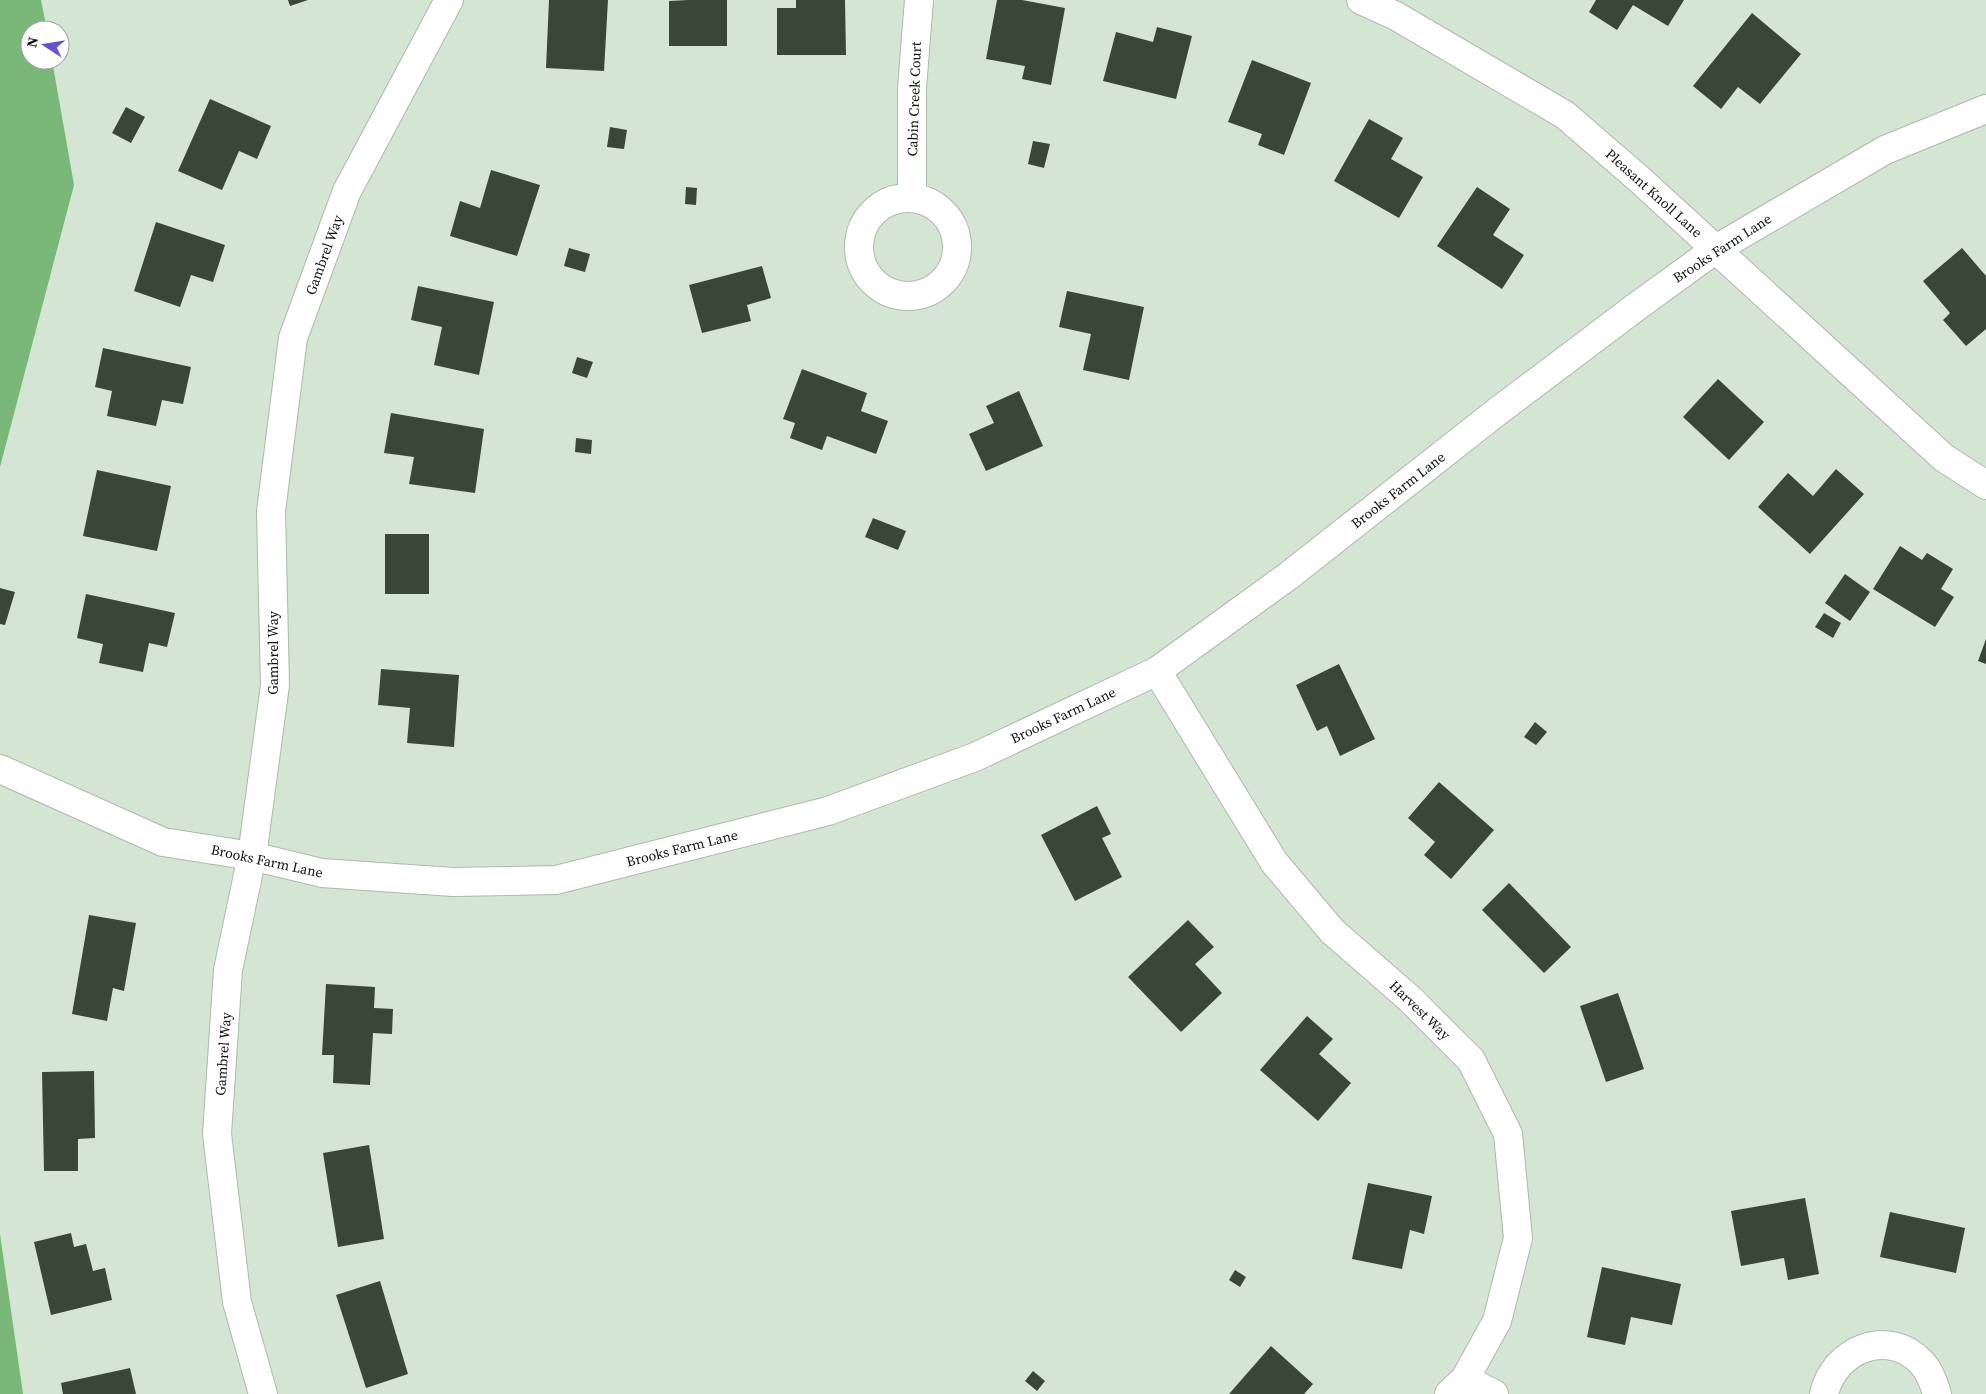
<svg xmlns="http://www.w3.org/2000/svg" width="1986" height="1394" font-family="'Source Serif 4',serif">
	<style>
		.forest { fill: #79b879 }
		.building { fill: #394739 }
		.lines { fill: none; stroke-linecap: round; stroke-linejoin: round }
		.street-casing { stroke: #abbaaa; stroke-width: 30 }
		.street { stroke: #fff; stroke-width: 28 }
		.labels { text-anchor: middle; stroke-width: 5; stroke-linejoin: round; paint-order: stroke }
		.street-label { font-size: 14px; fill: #0e130e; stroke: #fff }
	</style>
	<rect width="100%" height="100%" fill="#d5e5d4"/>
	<g class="forest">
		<path d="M 0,0 L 41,0 L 47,30 L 30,30 L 30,60 L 52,60 L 74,185 L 0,467 Z"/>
		<path d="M 0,1234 L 23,1394 L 0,1394 Z"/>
	</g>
	<g class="building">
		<path d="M 288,0 L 308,0 L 290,6 Z"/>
		<path d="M 549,0 L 608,0 L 604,71 L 546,68 Z"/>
		<path d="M 688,0 L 727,0 L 727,46 L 669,46 L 669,1 Z"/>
		<path d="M 796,0 L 845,0 L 846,55 L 777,55 L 777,8 L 796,8 Z"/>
		<path d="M 997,0 L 1022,0 L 1065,8 L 1051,85 L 1022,79 L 1025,66 L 986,59 Z"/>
		<path d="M 1596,0 L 1684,0 L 1668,26 L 1633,5 L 1617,30 L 1589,12 Z"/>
		<path d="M 1752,13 L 1801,54 L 1760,104 L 1738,87 L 1721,109 L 1693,86 Z"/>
		<path d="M 1157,27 L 1192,36 L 1176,99 L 1103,81 L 1116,32 L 1153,42 Z"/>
		<path d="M 1252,60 L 1311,83 L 1284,155 L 1258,145 L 1262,134 L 1228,122 Z"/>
		<path d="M 210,99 L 271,126 L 257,159 L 239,151 L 222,190 L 178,171 Z"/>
		<path d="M 126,107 L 145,117 L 131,143 L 112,133 Z"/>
		<path d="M 1369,119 L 1403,138 L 1391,159 L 1423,177 L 1399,218 L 1334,181 Z"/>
		<path d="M 610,127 L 627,130 L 624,149 L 607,147 Z"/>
		<path d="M 1033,141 L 1050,144 L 1044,168 L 1028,164 Z"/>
		<path d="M 491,170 L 540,185 L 517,256 L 450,236 L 460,201 L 480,208 Z"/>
		<path d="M 686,187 L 697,188 L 696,205 L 685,204 Z"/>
		<path d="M 1477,187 L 1510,209 L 1493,235 L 1524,255 L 1502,289 L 1437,246 Z"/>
		<path d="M 156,222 L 225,245 L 213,282 L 191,275 L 180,307 L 134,291 Z"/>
		<path d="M 569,248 L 590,254 L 585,272 L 564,266 Z"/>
		<path d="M 1962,248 L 1986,276 L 1986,329 L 1966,346 L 1943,320 L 1950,313 L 1923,281 Z"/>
		<path d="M 762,266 L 771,298 L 747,305 L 751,321 L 702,333 L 689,285 Z"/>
		<path d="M 418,286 L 494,302 L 479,375 L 434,365 L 442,327 L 411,320 Z"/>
		<path d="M 1067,291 L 1144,307 L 1129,380 L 1083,370 L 1091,334 L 1059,327 Z"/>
		<path d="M 103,348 L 191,367 L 183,404 L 162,400 L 156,426 L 107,416 L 112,391 L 95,387 Z"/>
		<path d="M 577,357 L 593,362 L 587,378 L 572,373 Z"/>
		<path d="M 802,369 L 867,393 L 861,411 L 888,421 L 876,454 L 827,436 L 822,450 L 790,438 L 795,423 L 783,419 Z"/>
		<path d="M 1718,379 L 1764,422 L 1729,460 L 1683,417 Z"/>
		<path d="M 1019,391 L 1043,446 L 986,471 L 969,434 L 994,423 L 986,406 Z"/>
		<path d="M 391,413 L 484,429 L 475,493 L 409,484 L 414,457 L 384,453 Z"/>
		<path d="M 576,438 L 592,440 L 591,454 L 575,452 Z"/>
		<path d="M 1836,469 L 1864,494 L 1810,554 L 1758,507 L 1788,473 L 1813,496 Z"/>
		<path d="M 97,470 L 171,486 L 157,551 L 83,536 Z"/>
		<path d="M 873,518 L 906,531 L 898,550 L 865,537 Z"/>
		<rect x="385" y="534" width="44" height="60"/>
		<path d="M 1900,546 L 1922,560 L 1927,553 L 1953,569 L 1941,589 L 1954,597 L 1935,627 L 1873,589 Z"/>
		<path d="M 1845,574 L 1870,592 L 1850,621 L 1825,603 Z"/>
		<path d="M 0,588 L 15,592 L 5,625 L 0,624 Z"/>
		<path d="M 86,594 L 175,613 L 167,647 L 149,643 L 143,672 L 99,663 L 103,644 L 77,638 Z"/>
		<path d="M 1824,613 L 1841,623 L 1833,638 L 1815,627 Z"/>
		<path d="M 1986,639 L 1986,664 L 1978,661 Z"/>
		<path d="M 1339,664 L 1375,739 L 1340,756 L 1327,726 L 1317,731 L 1296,685 Z"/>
		<path d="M 381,669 L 459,675 L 454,747 L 407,743 L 410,708 L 378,705 Z"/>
		<path d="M 1535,722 L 1547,732 L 1536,745 L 1524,737 Z"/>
		<path d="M 1439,782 L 1494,830 L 1451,879 L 1424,855 L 1435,842 L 1408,818 Z"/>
		<path d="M 1097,806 L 1111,834 L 1102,838 L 1122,877 L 1075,901 L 1041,835 Z"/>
		<path d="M 1509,883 L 1571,947 L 1544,973 L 1482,910 Z"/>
		<path d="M 89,915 L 136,923 L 124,991 L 113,988 L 107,1021 L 72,1014 Z"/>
		<path d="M 1188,920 L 1214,947 L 1195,964 L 1222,993 L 1181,1032 L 1128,977 Z"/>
		<path d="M 326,984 L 375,987 L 374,1008 L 393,1009 L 392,1034 L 373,1033 L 370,1085 L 333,1083 L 334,1055 L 322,1055 Z"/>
		<path d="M 1618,993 L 1644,1069 L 1606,1082 L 1580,1006 Z"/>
		<path d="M 1307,1016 L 1333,1039 L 1319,1054 L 1351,1083 L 1318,1121 L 1260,1070 Z"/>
		<path d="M 94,1071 L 95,1138 L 78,1139 L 78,1171 L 44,1171 L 42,1072 Z"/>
		<path d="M 369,1145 L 384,1239 L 338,1247 L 323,1153 Z"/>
		<path d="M 1368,1183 L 1432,1196 L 1424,1234 L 1410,1230 L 1402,1269 L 1352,1259 Z"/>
		<path d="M 1805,1198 L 1819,1274 L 1788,1280 L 1784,1258 L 1741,1266 L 1731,1211 Z"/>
		<path d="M 1890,1212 L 1965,1228 L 1956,1273 L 1880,1257 Z"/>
		<path d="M 71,1233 L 74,1247 L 86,1244 L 93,1271 L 105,1268 L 112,1300 L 51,1315 L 34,1242 Z"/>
		<path d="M 1602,1267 L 1681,1284 L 1672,1325 L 1631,1317 L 1625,1345 L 1587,1337 Z"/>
		<path d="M 1235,1270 L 1246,1277 L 1240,1287 L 1229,1280 Z"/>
		<path d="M 380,1281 L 408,1374 L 366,1388 L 336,1295 Z"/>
		<path d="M 1271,1346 L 1313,1384 L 1304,1394 L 1229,1394 Z"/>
		<path d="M 130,1368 L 136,1394 L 63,1394 L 61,1383 Z"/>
		<path d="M 1033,1371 L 1045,1381 L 1037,1391 L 1025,1381 Z"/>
	</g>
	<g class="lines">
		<defs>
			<g id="street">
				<path d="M 1361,0 L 1396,16 L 1565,115 L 1639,179 L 1944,458 L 1986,485"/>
				<path d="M 912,197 L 912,88 L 919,0"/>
				<circle cx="908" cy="247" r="49"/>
				<path d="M 1157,671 L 1274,862 L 1332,931 L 1410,999 L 1471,1060 L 1508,1134 L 1518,1238 L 1497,1321 L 1465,1379 L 1449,1394"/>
				<path d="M 0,769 L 163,842 L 252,856 L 322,873 L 453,882 L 556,880 L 828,811 L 975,757 L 1157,671 L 1287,577 L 1498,411 L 1636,307 L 1716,249 L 1885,150 L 1986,109"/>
				<path d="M 1465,1379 L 1494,1394"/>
				<path d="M 263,1394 L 237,1302 L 217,1134 L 228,970 L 252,856 L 275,685 L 271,511 L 293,338 L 347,191 L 449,0"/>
				<path d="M 1824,1394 C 1834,1349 1889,1327 1922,1363 C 1930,1372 1934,1383 1937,1394"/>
			</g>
		</defs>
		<use href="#street" class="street-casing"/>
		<use href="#street" class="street"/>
	</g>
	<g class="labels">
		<g class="street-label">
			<text transform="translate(914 99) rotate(-88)" y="5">Cabin Creek Court</text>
			<text transform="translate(1654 193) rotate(42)" y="5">Pleasant Knoll Lane</text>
			<text transform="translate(1722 248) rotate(-33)" y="5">Brooks Farm Lane</text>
			<text transform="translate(324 255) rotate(-70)" y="5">Gambrel Way</text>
			<text transform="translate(1398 490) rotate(-38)" y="5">Brooks Farm Lane</text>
			<text transform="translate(273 653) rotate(-90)" y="5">Gambrel Way</text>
			<text transform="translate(1063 715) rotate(-25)" y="5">Brooks Farm Lane</text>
			<text transform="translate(682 848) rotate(-14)" y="5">Brooks Farm Lane</text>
			<text transform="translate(267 861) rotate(12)" y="5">Brooks Farm Lane</text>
			<text transform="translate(1420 1010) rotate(44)" y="5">Harvest Way</text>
			<text transform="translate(223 1054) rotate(-86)" y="5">Gambrel Way</text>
		</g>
	</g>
	<g transform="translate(45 45) rotate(282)"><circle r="24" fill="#ffffff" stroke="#9fa19f"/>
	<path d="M0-4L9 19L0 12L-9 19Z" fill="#6154cc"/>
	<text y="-8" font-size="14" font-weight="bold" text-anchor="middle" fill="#0e130e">N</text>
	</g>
</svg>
